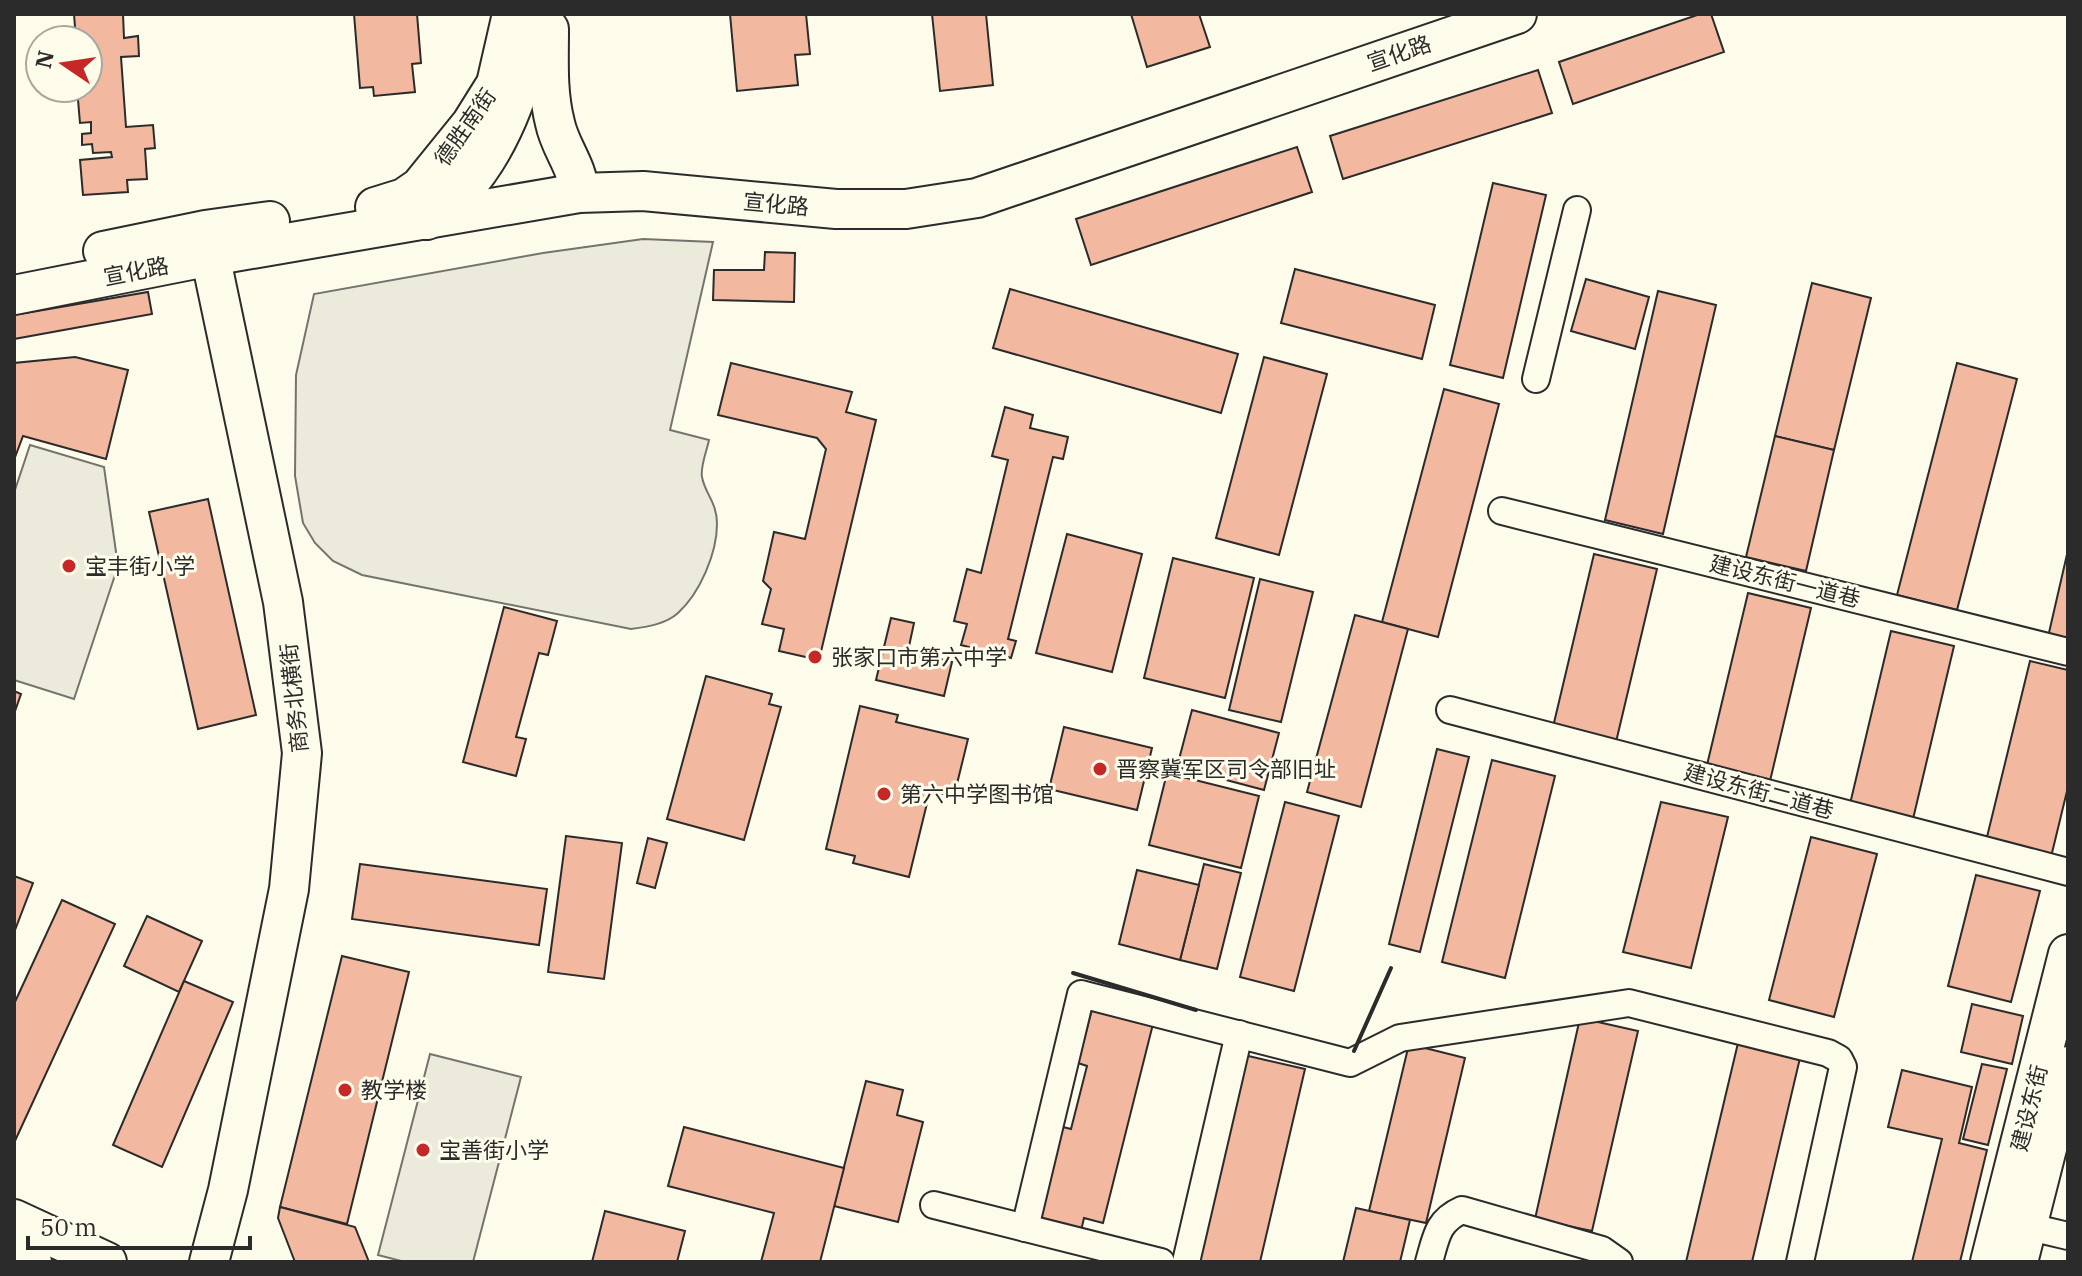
<svg xmlns="http://www.w3.org/2000/svg" width="2082" height="1276" font-family="'IBM Plex Serif','Noto Sans SC',serif">
	<style>
		.pitch { fill: #ecebdb; stroke: #74746e; stroke-width: 2 }
		.building { fill: #f2b8a0; stroke: #2b2b2b; stroke-width: 2 }
		.lines { fill: none; stroke-linecap: round; stroke-linejoin: round }
		.minor-casing { stroke: #2b2b2b; stroke-width: 30 }
		.secondary-casing { stroke: #2b2b2b; stroke-width: 42 }
		.minor { stroke: #fdfbea; stroke-width: 26 }
		.secondary { stroke: #fdfbea; stroke-width: 38 }
		.wall { stroke: #2b2b2b; stroke-width: 4 }
		.poi-dot { fill: #c62828; stroke: #fdfbea; stroke-width: 3 }
		.labels { text-anchor: middle; stroke-width: 6; stroke-linejoin: round; paint-order: stroke }
		.street-label { font-size: 22px; fill: #2b2b2b; stroke: #fdfbea }
		.poi-label { font-size: 22px; fill: #2b2b2b; stroke: #fdfbea; text-anchor: start }
	</style>
	<rect width="100%" height="100%" fill="#fdfbea"/>
	<g class="pitch">
		<path d="M 643,239 L 713,242 L 670,430 L 709,440 C 707,450 700,467 702,477 C 705,494 717,502 717,524 C 717,553 700,593 678,613 C 666,624 647,627 631,629 L 362,575 L 333,561 L 315,543 L 303,523 L 295,476 L 296,375 L 314,294 L 543,253 Z"/>
		<path d="M 30,445 L 104,467 L 118,566 L 74,699 L 14,680 L 14,493 Z"/>
		<path d="M 430,1054 L 521,1077 L 473,1262 L 405,1262 L 378,1255 Z"/>
	</g>
	<g class="building">
		<path d="M 74,14 L 123,14 L 124,38 L 138,36 L 139,56 L 121,57 L 126,127 L 153,125 L 155,148 L 145,149 L 147,179 L 127,180 L 128,192 L 83,195 L 80,160 L 112,157 L 111,152 L 93,153 L 92,144 L 82,145 L 82,134 L 91,133 L 91,122 L 80,123 L 77,88 L 64,89 L 64,88 L 88,88 L 88,40 L 76,40 Z"/>
		<path d="M 354,14 L 417,14 L 421,63 L 412,64 L 415,92 L 374,96 L 373,87 L 360,88 Z"/>
		<path d="M 730,14 L 806,14 L 810,54 L 795,55 L 798,85 L 737,91 Z"/>
		<path d="M 932,14 L 986,14 L 993,85 L 940,91 Z"/>
		<path d="M 1131,14 L 1199,14 L 1210,47 L 1147,67 Z"/>
		<path d="M 1700,14 L 1711,14 L 1724,52 L 1573,104 L 1559,62 Z"/>
		<path d="M 1538,70 L 1552,113 L 1343,179 L 1330,136 Z"/>
		<path d="M 1297,147 L 1312,192 L 1091,265 L 1076,219 Z"/>
		<path d="M 1493,183 L 1546,195 L 1503,378 L 1450,365 Z"/>
		<path d="M 765,252 L 795,253 L 794,302 L 713,300 L 714,270 L 764,270 Z"/>
		<path d="M 1295,269 L 1435,305 L 1422,359 L 1281,323 Z"/>
		<path d="M 1586,279 L 1649,297 L 1635,349 L 1571,331 Z"/>
		<path d="M 1812,283 L 1871,298 L 1834,450 L 1775,436 Z"/>
		<path d="M 1010,289 L 1238,354 L 1221,413 L 993,348 Z"/>
		<path d="M 1658,291 L 1716,305 L 1663,534 L 1605,520 Z"/>
		<path d="M 148,292 L 152,314 L 14,339 L 14,315 Z"/>
		<path d="M 75,357 L 128,370 L 106,459 L 23,436 L 14,460 L 14,363 Z"/>
		<path d="M 1264,357 L 1327,374 L 1279,555 L 1216,538 Z"/>
		<path d="M 731,363 L 852,392 L 846,412 L 876,420 L 819,660 L 779,651 L 784,629 L 762,624 L 771,589 L 763,581 L 774,532 L 805,539 L 826,449 L 817,438 L 718,415 Z"/>
		<path d="M 1957,363 L 2017,379 L 1957,610 L 1897,595 Z"/>
		<path d="M 1444,389 L 1499,404 L 1438,637 L 1382,622 Z"/>
		<path d="M 1005,407 L 1033,415 L 1030,428 L 1068,437 L 1063,459 L 1053,457 L 1008,639 L 1016,641 L 1011,658 L 961,645 L 967,624 L 954,621 L 967,569 L 981,573 L 1008,460 L 992,456 Z"/>
		<path d="M 1775,436 L 1834,450 L 1806,571 L 1746,557 Z"/>
		<path d="M 208,499 L 256,715 L 198,729 L 149,512 Z"/>
		<path d="M 1067,534 L 1142,554 L 1112,672 L 1036,653 Z"/>
		<path d="M 2068,550 L 2068,642 L 2048,637 Z"/>
		<path d="M 1594,554 L 1657,569 L 1616,742 L 1553,727 Z"/>
		<path d="M 1173,558 L 1254,578 L 1225,698 L 1144,678 Z"/>
		<path d="M 1260,579 L 1313,592 L 1281,722 L 1229,710 Z"/>
		<path d="M 1748,593 L 1811,608 L 1770,781 L 1707,765 Z"/>
		<path d="M 504,607 L 557,621 L 548,655 L 539,653 L 516,737 L 526,739 L 516,776 L 463,762 Z"/>
		<path d="M 1355,615 L 1408,629 L 1361,807 L 1307,792 Z"/>
		<path d="M 891,618 L 914,623 L 908,651 L 952,662 L 944,696 L 876,680 Z"/>
		<path d="M 1891,631 L 1954,646 L 1913,819 L 1850,804 Z"/>
		<path d="M 2030,661 L 2068,670 L 2068,787 L 2051,857 L 1986,841 Z"/>
		<path d="M 706,676 L 772,694 L 769,704 L 781,707 L 744,840 L 667,819 Z"/>
		<path d="M 14,691 L 21,694 L 14,714 Z"/>
		<path d="M 860,706 L 898,715 L 896,722 L 968,739 L 954,796 L 930,791 L 909,877 L 853,863 L 855,856 L 826,849 Z"/>
		<path d="M 1192,710 L 1279,733 L 1264,790 L 1177,767 Z"/>
		<path d="M 1064,727 L 1152,748 L 1137,810 L 1049,789 Z"/>
		<path d="M 1437,749 L 1469,757 L 1420,952 L 1389,944 Z"/>
		<path d="M 1492,760 L 1555,776 L 1505,978 L 1442,962 Z"/>
		<path d="M 1167,773 L 1259,796 L 1241,868 L 1149,845 Z"/>
		<path d="M 1285,802 L 1339,816 L 1294,991 L 1240,977 Z"/>
		<path d="M 1661,802 L 1728,817 L 1691,968 L 1623,952 Z"/>
		<path d="M 566,836 L 622,843 L 604,979 L 548,972 Z"/>
		<path d="M 1811,837 L 1877,854 L 1834,1017 L 1769,1000 Z"/>
		<path d="M 648,838 L 667,843 L 655,888 L 637,883 Z"/>
		<path d="M 360,864 L 547,889 L 539,945 L 352,919 Z"/>
		<path d="M 1204,864 L 1241,873 L 1217,969 L 1180,960 Z"/>
		<path d="M 1137,870 L 1199,885 L 1180,960 L 1119,944 Z"/>
		<path d="M 1976,875 L 2040,891 L 2011,1002 L 1948,986 Z"/>
		<path d="M 14,876 L 33,883 L 15,930 L 14,930 Z"/>
		<path d="M 62,900 L 115,924 L 14,1143 L 14,1004 Z"/>
		<path d="M 147,916 L 202,941 L 179,992 L 124,966 Z"/>
		<path d="M 342,956 L 409,972 L 347,1224 L 280,1207 Z"/>
		<path d="M 184,981 L 233,1002 L 162,1167 L 113,1145 Z"/>
		<path d="M 1972,1004 L 2023,1016 L 2012,1064 L 1961,1052 Z"/>
		<path d="M 1093,1005 L 1154,1020 L 1103,1223 L 1084,1218 L 1080,1235 L 1035,1224 L 1059,1126 L 1071,1129 L 1087,1066 L 1078,1063 Z"/>
		<path d="M 1580,1018 L 1638,1031 L 1592,1231 L 1535,1219 Z"/>
		<path d="M 1738,1043 L 1800,1058 L 1752,1262 L 1686,1262 Z"/>
		<path d="M 1409,1044 L 1465,1058 L 1426,1223 L 1369,1211 Z"/>
		<path d="M 1244,1055 L 1305,1069 L 1260,1262 L 1197,1262 Z"/>
		<path d="M 1982,1064 L 2007,1069 L 1988,1145 L 1963,1139 Z"/>
		<path d="M 1902,1070 L 1972,1087 L 1959,1143 L 1987,1150 L 1960,1262 L 1912,1262 L 1942,1139 L 1888,1127 Z"/>
		<path d="M 866,1081 L 903,1090 L 897,1115 L 923,1122 L 898,1222 L 834,1206 Z"/>
		<path d="M 684,1127 L 844,1168 L 820,1262 L 761,1262 L 774,1213 L 668,1186 Z"/>
		<path d="M 280,1207 L 355,1227 L 369,1262 L 295,1262 L 278,1218 Z"/>
		<path d="M 1356,1208 L 1410,1220 L 1400,1262 L 1343,1262 Z"/>
		<path d="M 605,1211 L 685,1231 L 677,1262 L 592,1262 Z"/>
	</g>
	<g class="lines">
		<defs>
			<g id="minor">
				<path d="M 1536,379 L 1577,210"/>
				<path d="M 1502,511 L 2068,652"/>
				<path d="M 1450,710 L 2068,872"/>
				<path d="M 934,1205 L 1161,1262"/>
				<path d="M 2013,1223 L 2068,1236"/>
				<path d="M 1025,1228 L 1081,994 L 1350,1063 L 1400,1038 L 1629,1003 L 1828,1053 L 1839,1059 L 1843,1067 L 1800,1262"/>
				<path d="M 1186,1262 L 1239,1034"/>
				<path d="M 1429,1262 C 1436,1238 1437,1221 1462,1210 L 1602,1250 L 1619,1262"/>
			</g>
			<g id="secondary">
				<path d="M 549,29 C 549,60 547,92 555,123 C 560,148 578,166 579,193"/>
				<path d="M 375,207 L 404,198 L 420,187 L 471,124 L 496,84 L 512,14"/>
				<path d="M 427,220 C 495,178 523,88 539,14"/>
				<path d="M 205,231 L 283,602 L 302,753 L 289,889 L 228,1190 L 209,1262"/>
				<path d="M 103,251 L 205,230 L 270,221"/>
				<path d="M 14,295 L 211,256 L 579,193 L 643,191 L 836,209 L 906,209 L 977,198 L 1517,14"/>
				<path d="M 14,1219 L 107,1262"/>
				<path d="M 14,1253 L 32,1262"/>
				<path d="M 1990,1262 L 2068,954"/>
				<path d="M 2018,1262 L 2068,1066"/>
			</g>
		</defs>
		<use href="#minor" class="minor-casing"/>
		<use href="#secondary" class="secondary-casing"/>
		<use href="#minor" class="minor"/>
		<use href="#secondary" class="secondary"/>
		<g class="wall">
			<path d="M 1073,973 L 1196,1010"/>
			<path d="M 1354,1051 L 1391,968"/>
		</g>
	</g>
	<g class="poi-dot">
		<circle cx="69" cy="566" r="8"/>
		<circle cx="815" cy="657" r="8"/>
		<circle cx="1100" cy="769" r="8"/>
		<circle cx="884" cy="794" r="8"/>
		<circle cx="345" cy="1090" r="8"/>
		<circle cx="423" cy="1150" r="8"/>
	</g>
	<g class="labels">
		<g class="street-label">
			<text transform="translate(1399 53) rotate(-19)" y="8">宣化路</text>
			<text transform="translate(465 127) rotate(-55)" y="8">德胜南街</text>
			<text transform="translate(776 204) rotate(5)" y="8">宣化路</text>
			<text transform="translate(136 271) rotate(-11)" y="8">宣化路</text>
			<text transform="translate(1785 581) rotate(14)" y="8">建设东街一道巷</text>
			<text transform="translate(294 698) rotate(-96)" y="8">商务北横街</text>
			<text transform="translate(1759 791) rotate(15)" y="8">建设东街二道巷</text>
			<text transform="translate(2029 1108) rotate(-76)" y="8">建设东街</text>
		</g>
		<g class="poi-label">
			<text x="85" y="574">宝丰街小学</text>
			<text x="831" y="665">张家口市第六中学</text>
			<text x="1116" y="777">晋察冀军区司令部旧址</text>
			<text x="900" y="802">第六中学图书馆</text>
			<text x="361" y="1098">教学楼</text>
			<text x="439" y="1158">宝善街小学</text>
		</g>
	</g>
	<rect width="2082" height="1276" fill="none" stroke="#2b2b2b" stroke-width="32"/>
	<g transform="translate(64 64) rotate(283)"><circle r="38" fill="#fdfbea" stroke="#a9a89e" stroke-width="2"/>
	<path d="M0-6L14 30L0 20L-14 30Z" fill="#c62828"/>
	<text y="-12" font-size="22" font-weight="bold" text-anchor="middle" fill="#2b2b2b">N</text>
	</g>
	<path d="M28 1236v12h222v-12" fill="none" stroke="#2b2b2b" stroke-width="4"/>
	<text x="40" y="1236" font-size="24" fill="#2b2b2b" stroke="#fdfbea" stroke-width="6" paint-order="stroke">50 m</text>
</svg>
